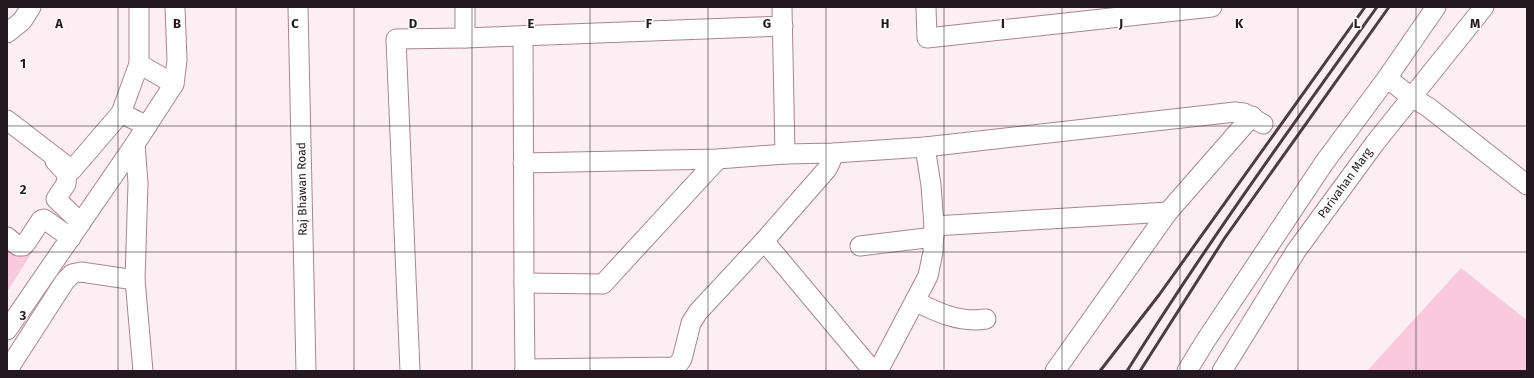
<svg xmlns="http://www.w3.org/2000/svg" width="1534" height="378" font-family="'Fira Sans',sans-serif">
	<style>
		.green { fill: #f9cade }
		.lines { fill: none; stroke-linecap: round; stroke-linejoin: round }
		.minor-casing { stroke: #a78694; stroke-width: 21 }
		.minor { stroke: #fff; stroke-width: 19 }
		.rail { stroke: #493c42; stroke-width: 3 }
		.grid { fill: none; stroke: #25191f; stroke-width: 1; stroke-opacity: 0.55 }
		.labels { text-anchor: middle; stroke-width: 3; stroke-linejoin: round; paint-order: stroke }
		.street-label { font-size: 12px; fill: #25191f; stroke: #fff }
		.grid-label { font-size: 13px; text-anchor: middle; font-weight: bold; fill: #25191f; stroke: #fff; stroke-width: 3; stroke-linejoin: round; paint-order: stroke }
	</style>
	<rect width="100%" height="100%" fill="#fdeef4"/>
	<g class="green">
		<path d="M 7,231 L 33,251 L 7,292 Z"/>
		<path d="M 1461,268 L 1527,320 L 1527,371 L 1367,371 Z"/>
	</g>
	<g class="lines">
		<defs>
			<g id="minor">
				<path d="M 139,7 L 139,64 L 174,84"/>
				<path d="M 298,7 L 306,371"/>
				<path d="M 465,7 L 465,38 L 783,26"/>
				<path d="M 782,7 L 785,154"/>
				<path d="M 926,7 L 927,38 L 1212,7"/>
				<path d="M 7,33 L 22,21 L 31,7"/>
				<path d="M 523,36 L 524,283 L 525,371"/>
				<path d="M 1387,78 L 1411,97 L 1428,107 L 1527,185"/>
				<path d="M 121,113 L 139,64"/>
				<path d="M 7,120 L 72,170 L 121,113 L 147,126"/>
				<path d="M 135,144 L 138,183 L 135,280 L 143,371"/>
				<path d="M 55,161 L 67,174 L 66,184 L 56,199 L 81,223"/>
				<path d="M 523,163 L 718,159 L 785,154 L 834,153 L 925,147 L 1235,112 L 1244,113 L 1263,124"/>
				<path d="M 934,226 L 1168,212"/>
				<path d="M 7,237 L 18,246 L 23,246 L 26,243 L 41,220 L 44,219 L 71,238"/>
				<path d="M 764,241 L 873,371"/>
				<path d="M 860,246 L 934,237"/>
				<path d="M 524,283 L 603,284 L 718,159"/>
				<path d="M 915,301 C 938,313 960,323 986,319"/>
				<path d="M 7,330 L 135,144 L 174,84 L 177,60 L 175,7"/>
				<path d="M 525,369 L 676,367 L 682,359 L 691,323 L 698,312 L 764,241 L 827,169 L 830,163 L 834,153"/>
				<path d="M 7,371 L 65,281 L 72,274 L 81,272 L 135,280"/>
				<path d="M 410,371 L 396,39 L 465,38"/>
				<path d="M 878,371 L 928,276 L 933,252 L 934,226 L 931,185 L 925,147"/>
				<path d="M 1055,371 L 1168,212 L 1252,116"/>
				<path d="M 1187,371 L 1206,340 L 1324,163 L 1387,78 L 1436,7"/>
				<path d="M 1222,371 L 1296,251 L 1375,143 L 1484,7"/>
			</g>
		</defs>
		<use href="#minor" class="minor-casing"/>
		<use href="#minor" class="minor"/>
		<g class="rail">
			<path d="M 1100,371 L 1159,295 L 1365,7"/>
			<path d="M 1127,371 C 1205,246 1291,127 1377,7"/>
			<path d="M 1140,371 L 1224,239 L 1389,7"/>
		</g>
	</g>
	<path class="grid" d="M 118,7 L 118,371M 236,7 L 236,371M 354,7 L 354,371M 472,7 L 472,371M 590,7 L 590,371M 708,7 L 708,371M 826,7 L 826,371M 944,7 L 944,371M 1062,7 L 1062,371M 1180,7 L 1180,371M 1298,7 L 1298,371M 1416,7 L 1416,371M 7,126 L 1527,126M 7,252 L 1527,252"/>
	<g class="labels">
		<g class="street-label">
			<text transform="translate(1345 183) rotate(-54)" y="4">Parivahan Marg</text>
			<text transform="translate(302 189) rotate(-91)" y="4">Raj Bhawan Road</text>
		</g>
	</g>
	<g class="grid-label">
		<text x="59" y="28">A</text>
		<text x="177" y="28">B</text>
		<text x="295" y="28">C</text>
		<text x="413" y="28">D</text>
		<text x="531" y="28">E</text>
		<text x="649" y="28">F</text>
		<text x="767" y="28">G</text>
		<text x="885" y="28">H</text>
		<text x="1003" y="28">I</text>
		<text x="1121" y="28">J</text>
		<text x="1239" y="28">K</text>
		<text x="1357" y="28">L</text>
		<text x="1475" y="28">M</text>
		<text x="23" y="68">1</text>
		<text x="23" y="194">2</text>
		<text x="23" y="320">3</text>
	</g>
	<rect width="1534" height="378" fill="none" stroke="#25191f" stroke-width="16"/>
</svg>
